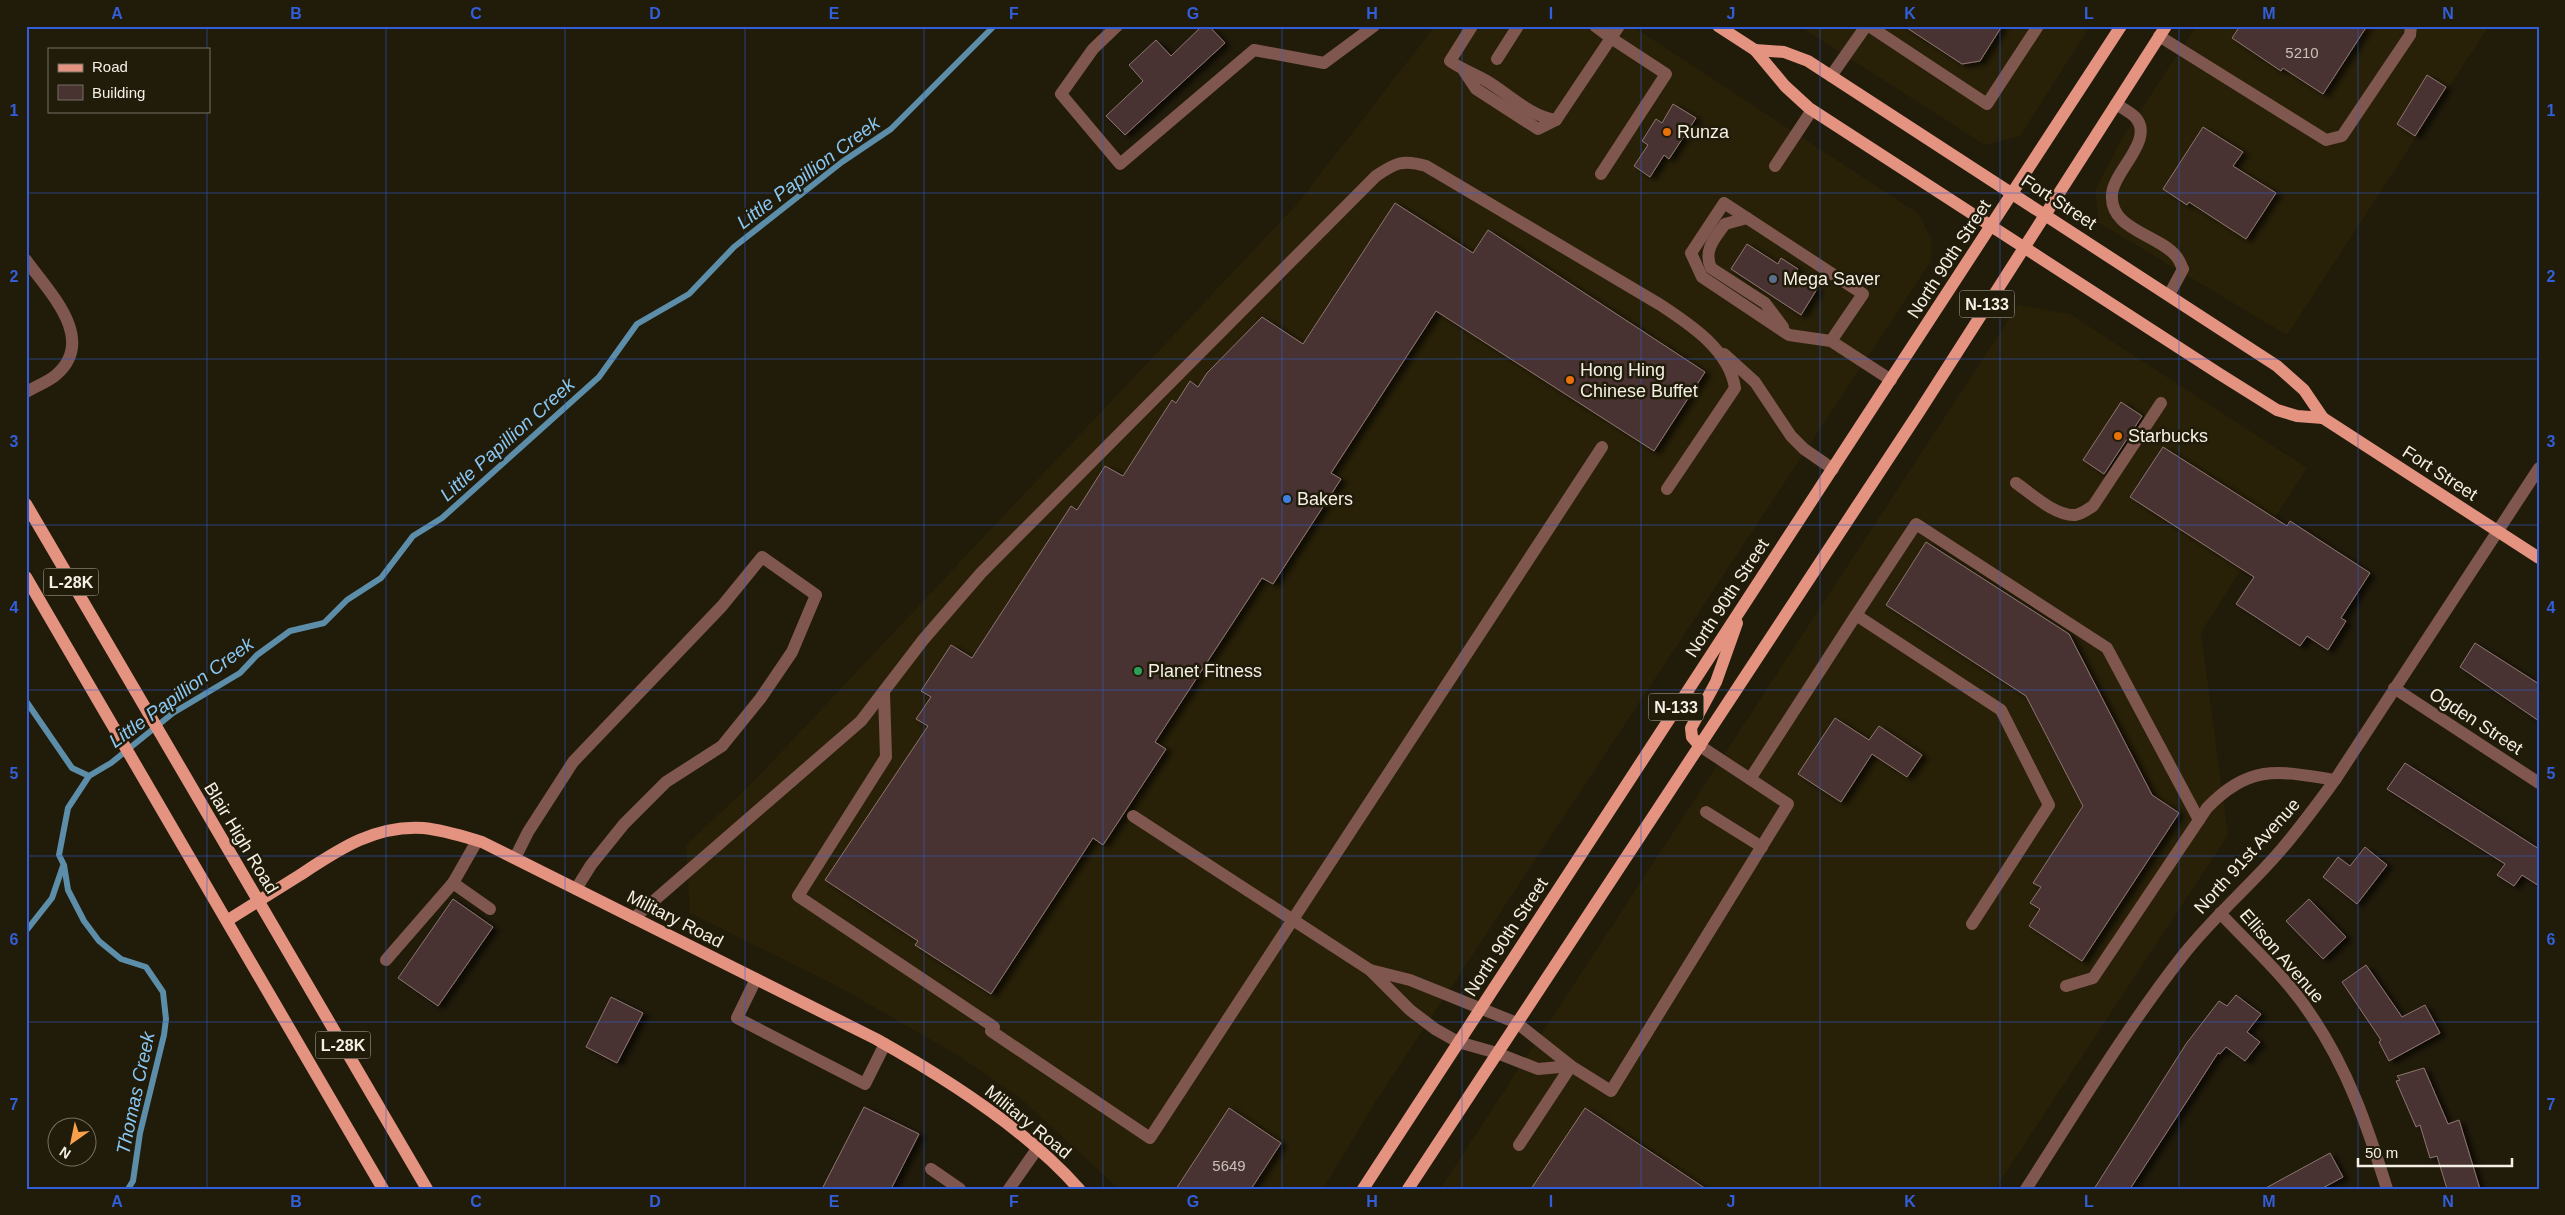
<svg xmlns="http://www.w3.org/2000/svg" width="2565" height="1215" font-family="Arial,sans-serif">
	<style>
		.built { fill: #282007 }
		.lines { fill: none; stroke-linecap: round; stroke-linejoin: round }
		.stream { stroke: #5d8ea9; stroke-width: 6 }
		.building { fill: #483330; stroke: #8d7572; filter: url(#shadow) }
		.minor { stroke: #7f574f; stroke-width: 12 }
		.major { stroke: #e59381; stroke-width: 12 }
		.grid { fill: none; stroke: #325ed9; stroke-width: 1; stroke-opacity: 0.55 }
		.food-dot { fill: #e8710a; stroke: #211b0a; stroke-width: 2 }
		.service-dot { fill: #5c6f8a; stroke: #211b0a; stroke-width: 2 }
		.shop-dot { fill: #3f7fe0; stroke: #211b0a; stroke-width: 2 }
		.leisure-dot { fill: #2e9e5b; stroke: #211b0a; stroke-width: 2 }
		.labels { text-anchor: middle; stroke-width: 5; stroke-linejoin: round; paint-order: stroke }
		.number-label { font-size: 15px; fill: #c9c1b8 }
		.shield { fill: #211b0a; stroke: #b5b0a3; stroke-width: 1 }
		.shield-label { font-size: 16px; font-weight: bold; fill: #f4f0e5 }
		.poi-label { font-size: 18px; fill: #f4f0e5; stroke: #211b0a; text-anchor: start }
		.street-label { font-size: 18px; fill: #f4f0e5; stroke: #211b0a }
		.water-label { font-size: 19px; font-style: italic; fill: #88c7f4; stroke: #211b0a }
		.neatline { fill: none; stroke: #325ed9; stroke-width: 2 }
		.grid-label { font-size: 16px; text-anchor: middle; font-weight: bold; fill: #325ed9 }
	</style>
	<defs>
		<filter id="shadow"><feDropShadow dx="5.5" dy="3" stdDeviation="2.5" flood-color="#0009"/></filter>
	</defs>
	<rect width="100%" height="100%" fill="#211b0a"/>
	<g class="built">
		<path d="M 1435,26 L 1632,26 L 1919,214 L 1931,239 L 1931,261 L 1376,1101 L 1323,1189 L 1119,1189 L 1021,1099 L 959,1056 L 839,987 L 690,913 L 686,845 L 752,783 L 1297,204 Z"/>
		<path d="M 1799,26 L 2090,26 L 2020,136 L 1985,145 Z"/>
		<path d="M 2196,26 L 2489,26 L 2287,335 L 2099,223 L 2095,191 L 2121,140 Z"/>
		<path d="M 2018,305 L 2070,314 L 2307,468 L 2201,632 L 2228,835 L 1995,1189 L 1440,1189 Z"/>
	</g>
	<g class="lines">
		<g class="stream">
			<path d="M 26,701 L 72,768 L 89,776"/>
			<path d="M 26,931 L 52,898 L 63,866"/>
			<path d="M 128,1189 L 133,1181 L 140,1133 L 164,1035 L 166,1019 L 163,992 L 146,967 L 121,959 L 99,941 L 84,921 L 68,890 L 64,865 L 59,855 L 68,808 L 89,776 L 111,763 L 173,713 L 240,673 L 257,655 L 290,631 L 324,623 L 347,600 L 381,578 L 413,536 L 442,518 L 599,377 L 637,324 L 689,294 L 734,247 L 842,162 L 891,129 L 994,26"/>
		</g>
	</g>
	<g class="building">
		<path d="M 1202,26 L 1209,26 L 1225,43 L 1125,135 L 1106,116 L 1143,81 L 1129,65 L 1156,40 L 1171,56 Z"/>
		<path d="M 1904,26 L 2002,26 L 1980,61 L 1962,64 Z"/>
		<path d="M 2240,26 L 2367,26 L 2323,94 L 2283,68 L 2281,71 L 2232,38 Z"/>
		<path d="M 2427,75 L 2446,87 L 2415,136 L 2397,124 Z"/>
		<path d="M 1673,104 L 1696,118 L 1669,159 L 1664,155 L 1650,177 L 1634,166 L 1648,145 L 1642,141 L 1656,119 L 1662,123 Z"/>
		<path d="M 2203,127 L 2243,152 L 2233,166 L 2276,193 L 2246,239 L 2189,202 L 2187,205 L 2163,189 Z"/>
		<path d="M 1395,203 L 1473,253 L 1488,230 L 1705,372 L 1654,451 L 1436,311 L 1331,473 L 1341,479 L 1273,584 L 1262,578 L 1155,742 L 1166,749 L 1103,845 L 1093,838 L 991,994 L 915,945 L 918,941 L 825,880 L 928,726 L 916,719 L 931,697 L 921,691 L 951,645 L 972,658 L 1071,506 L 1077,510 L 1105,466 L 1123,476 L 1172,400 L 1176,403 L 1190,381 L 1198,387 L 1207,373 L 1262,317 L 1303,344 Z"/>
		<path d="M 1747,244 L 1778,264 L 1781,258 L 1798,269 L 1794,274 L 1817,289 L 1801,315 L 1731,269 Z"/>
		<path d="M 2121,402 L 2142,416 L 2104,474 L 2083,460 Z"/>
		<path d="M 2163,447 L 2287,526 L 2290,521 L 2370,573 L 2341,618 L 2346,621 L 2328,650 L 2307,636 L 2300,646 L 2236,604 L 2254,577 L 2130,497 Z"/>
		<path d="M 1926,542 L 2069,634 L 2152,795 L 2179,813 L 2082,961 L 2029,926 L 2040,909 L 2030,903 L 2041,887 L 2033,883 L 2083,806 L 2026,696 L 1886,605 Z"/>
		<path d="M 2475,643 L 2539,684 L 2539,721 L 2460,667 Z"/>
		<path d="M 1835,718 L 1869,740 L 1879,726 L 1922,755 L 1907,777 L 1872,754 L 1841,802 L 1798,774 Z"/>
		<path d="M 2405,763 L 2539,849 L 2539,886 L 2522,875 L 2514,886 L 2497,875 L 2505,864 L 2387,789 Z"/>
		<path d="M 2365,847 L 2387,865 L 2357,904 L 2323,877 L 2338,857 L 2350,866 Z"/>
		<path d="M 453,899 L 493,927 L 438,1006 L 398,978 Z"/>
		<path d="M 2309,899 L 2346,937 L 2323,959 L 2286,921 Z"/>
		<path d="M 2366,965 L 2402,1017 L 2425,1005 L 2440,1033 L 2389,1061 L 2379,1042 L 2381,1040 L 2342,982 Z"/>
		<path d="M 2236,995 L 2261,1014 L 2247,1032 L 2260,1042 L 2245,1061 L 2226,1047 L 2220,1054 L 2218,1053 L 2130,1189 L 2094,1189 L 2186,1044 L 2219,1001 L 2227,1006 Z"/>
		<path d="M 611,997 L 643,1013 L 617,1063 L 586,1047 Z"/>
		<path d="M 2424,1068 L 2448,1124 L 2459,1120 L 2480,1189 L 2447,1189 L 2437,1156 L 2430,1158 L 2420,1125 L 2416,1127 L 2396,1081 L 2400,1080 L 2397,1076 Z"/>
		<path d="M 864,1107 L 919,1134 L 891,1189 L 822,1189 Z"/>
		<path d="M 1229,1108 L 1281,1143 L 1251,1189 L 1176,1189 Z"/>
		<path d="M 1585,1108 L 1706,1189 L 1531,1189 Z"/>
		<path d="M 2330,1153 L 2343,1177 L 2321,1189 L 2264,1189 Z"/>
	</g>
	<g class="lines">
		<g class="minor">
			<path d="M 1117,26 L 1093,49 L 1061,94 L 1120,164 L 1254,50 L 1324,63 L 1374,26"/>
			<path d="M 1472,26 L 1450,61 C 1461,69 1473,73 1485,80 C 1508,93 1529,116 1556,120"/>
			<path d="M 1595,26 L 1611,38 L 1619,26"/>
			<path d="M 1869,26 L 1987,104 L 2038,26"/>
			<path d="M 2159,36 L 2326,140 L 2342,136 L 2410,35 L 2411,26"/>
			<path d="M 1497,59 L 1518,26"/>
			<path d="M 1464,71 L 1476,89 L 1538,129 L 1556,120 L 1611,38 L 1666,74 L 1601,174"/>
			<path d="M 1831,76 L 1866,26"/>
			<path d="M 2116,104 C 2122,108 2130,112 2135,117 C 2156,139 2113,172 2112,194 C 2109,230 2158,234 2176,256 C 2179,259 2181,265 2183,269 L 2169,295"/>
			<path d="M 1775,166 L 1812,110"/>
			<path d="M 1747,218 L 1725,224 C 1715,238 1703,250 1711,268 L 1765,303 L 1783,327"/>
			<path d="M 26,260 C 48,291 98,339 56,375 C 48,382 36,386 26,392"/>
			<path d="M 1831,341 L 1789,335 L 1702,277 L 1691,253 L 1724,203 L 1863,294 L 1831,341 L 1891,380"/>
			<path d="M 1724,354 L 1755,382 L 1791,436 L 1804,449 L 1833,469"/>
			<path d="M 2016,483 C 2032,494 2055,516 2075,515 C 2082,514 2088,509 2093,506 L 2161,403"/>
			<path d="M 1856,615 L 1916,524 L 2107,648 L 2199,820"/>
			<path d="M 2394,688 L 2539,783"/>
			<path d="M 884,693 L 886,757 L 798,896 L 994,1027"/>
			<path d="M 1750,779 L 1856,615 L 2001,710 L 2049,805 L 1972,924"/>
			<path d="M 1706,812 L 1762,847"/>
			<path d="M 1133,816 L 1370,970"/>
			<path d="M 515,858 L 528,832 L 573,762 L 722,606 L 762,557 L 816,595 L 792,652 L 760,699 L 722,746 L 666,782 L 624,824 L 591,865 L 576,889"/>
			<path d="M 453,883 L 490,909"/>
			<path d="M 2220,913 C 2251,946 2286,977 2311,1015 C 2348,1069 2368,1128 2387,1189"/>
			<path d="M 634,918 L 861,721 L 923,640 L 981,573 L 1376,176 C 1395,163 1403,159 1426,166 L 1659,304 C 1689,324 1729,349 1735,388 L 1667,489"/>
			<path d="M 386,960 L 453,883 L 477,841"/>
			<path d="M 756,979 L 737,1018 L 865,1084 L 885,1044"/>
			<path d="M 2066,986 L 2093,978 L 2207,808 C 2250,763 2279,771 2335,780"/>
			<path d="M 991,1031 L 1150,1138 L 1602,447"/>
			<path d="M 1571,1066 L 1538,1069 L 1497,1053 L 1458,1042 L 1435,1029 L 1410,1010 L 1370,970 L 1410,980 L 1517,1023 L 1571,1066 L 1611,1091 L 1788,804 L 1700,746"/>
			<path d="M 1519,1145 L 1571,1066"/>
			<path d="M 931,1169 L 960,1189"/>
			<path d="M 1009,1189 L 1037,1149"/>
			<path d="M 2026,1189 C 2077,1110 2126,1028 2184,954 C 2211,920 2243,892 2272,860 C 2295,835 2315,807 2335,780 L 2539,468"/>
		</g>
		<g class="major">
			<path d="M 1718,26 L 1755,50 L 1785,86 L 1809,108 L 2218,373 L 2277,410 L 2297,416 L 2323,418"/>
			<path d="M 1755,50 L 1784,52 L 1808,61 L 2277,366 L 2304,390 L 2323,418 L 2539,558"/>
			<path d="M 26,504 L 427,1189"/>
			<path d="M 26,577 L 383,1189"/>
			<path d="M 1700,746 L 1692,737 L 1691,728 L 1716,682 L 1737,623"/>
			<path d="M 228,920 C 252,905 276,890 300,875 C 338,850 374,825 423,828 C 444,830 462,836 482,842 L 876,1039 C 944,1077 1028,1131 1079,1189"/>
			<path d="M 1363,1189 L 2121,26"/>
			<path d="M 1408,1189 L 1919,412 L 2166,26"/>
		</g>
	</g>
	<path class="grid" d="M 207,26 L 207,49M 386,26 L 386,1189M 565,26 L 565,1189M 745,26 L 745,1189M 924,26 L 924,1189M 1103,26 L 1103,1189M 1282,26 L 1282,1189M 1462,26 L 1462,1189M 1641,26 L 1641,1189M 1820,26 L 1820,1189M 2000,26 L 2000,1189M 2179,26 L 2179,1189M 2358,26 L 2358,1189M 207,111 L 207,1189M 26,193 L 2539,193M 26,359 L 2539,359M 26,525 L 2539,525M 26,690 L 2539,690M 26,856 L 2539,856M 26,1022 L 2539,1022"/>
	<g class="food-dot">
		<circle cx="1667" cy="132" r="5"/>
		<circle cx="1570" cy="380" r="5"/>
		<circle cx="2118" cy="436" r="5"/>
	</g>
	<circle class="service-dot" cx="1773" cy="279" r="5"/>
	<circle class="shop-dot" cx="1287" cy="499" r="5"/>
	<circle class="leisure-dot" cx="1138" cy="671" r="5"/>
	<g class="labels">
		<g class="number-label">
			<text x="2302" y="58">5210</text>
			<text x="1229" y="1171">5649</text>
		</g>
		<g class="shield">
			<rect x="1959.5" y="290.5" width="55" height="27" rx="4"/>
			<rect x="43.5" y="568.5" width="55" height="27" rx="4"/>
			<rect x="1648.5" y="693.5" width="55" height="27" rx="4"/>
			<rect x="315.5" y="1031.5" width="55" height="27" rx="4"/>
		</g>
		<g class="shield-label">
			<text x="1987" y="310">N-133</text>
			<text x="71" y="588">L-28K</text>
			<text x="1676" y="713">N-133</text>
			<text x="343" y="1051">L-28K</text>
		</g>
		<g class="poi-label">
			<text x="1677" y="138">Runza</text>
			<text x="1783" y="285">Mega Saver</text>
			<text x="1580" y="376">Hong Hing<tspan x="1580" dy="21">Chinese Buffet</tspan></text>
			<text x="2128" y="442">Starbucks</text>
			<text x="1297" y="505">Bakers</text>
			<text x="1148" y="677">Planet Fitness</text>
		</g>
		<g class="street-label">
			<text transform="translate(2059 202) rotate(33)" y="6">Fort Street</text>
			<text transform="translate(1949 259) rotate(-57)" y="6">North 90th Street</text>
			<text transform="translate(2440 473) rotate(33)" y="6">Fort Street</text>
			<text transform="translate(1727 598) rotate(-57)" y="6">North 90th Street</text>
			<text transform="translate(2476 721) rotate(33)" y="6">Ogden Street</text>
			<text transform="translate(241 838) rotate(59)" y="6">Blair High Road</text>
			<text transform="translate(2247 856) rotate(-48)" y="6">North 91st Avenue</text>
			<text transform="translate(675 919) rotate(27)" y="6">Military Road</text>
			<text transform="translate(1506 937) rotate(-57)" y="6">North 90th Street</text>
			<text transform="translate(2282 956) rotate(49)" y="6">Ellison Avenue</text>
			<text transform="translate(1028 1122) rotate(39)" y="6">Military Road</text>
		</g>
		<g class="water-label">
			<text transform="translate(808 172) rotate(-37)" y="7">Little Papillion Creek</text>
			<text transform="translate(507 439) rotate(-42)" y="7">Little Papillion Creek</text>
			<text transform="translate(181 692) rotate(-36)" y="7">Little Papillion Creek</text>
			<text transform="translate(135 1093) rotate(-78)" y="7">Thomas Creek</text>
		</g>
	</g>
	<rect width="2565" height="1215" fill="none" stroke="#211b0a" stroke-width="55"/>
	<rect x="48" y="48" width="162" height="65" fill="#211b0a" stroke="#757062"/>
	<rect x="58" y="64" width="25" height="8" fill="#e59381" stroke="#757062"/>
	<text x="92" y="72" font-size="15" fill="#f4f0e5">Road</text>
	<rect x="58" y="85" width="25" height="15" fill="#483330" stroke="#757062"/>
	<text x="92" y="98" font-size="15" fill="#f4f0e5">Building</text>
	<g transform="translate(72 1142) rotate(213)"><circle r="24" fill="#211b0a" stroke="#757062"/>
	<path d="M0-4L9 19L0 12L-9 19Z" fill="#f8a04b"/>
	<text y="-8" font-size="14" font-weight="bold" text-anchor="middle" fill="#f4f0e5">N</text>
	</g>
	<path d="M2358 1158v8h154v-8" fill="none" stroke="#f4f0e5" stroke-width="2.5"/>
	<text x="2365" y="1158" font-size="15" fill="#f4f0e5" stroke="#211b0a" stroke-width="4" paint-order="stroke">50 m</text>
	<rect x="28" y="28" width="2510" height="1160" class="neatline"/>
	<g class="grid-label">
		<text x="117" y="19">A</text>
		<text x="296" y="19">B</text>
		<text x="476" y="19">C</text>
		<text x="655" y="19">D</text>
		<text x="834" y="19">E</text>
		<text x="1014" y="19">F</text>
		<text x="1193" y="19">G</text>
		<text x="1372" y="19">H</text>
		<text x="1551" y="19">I</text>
		<text x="1731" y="19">J</text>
		<text x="1910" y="19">K</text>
		<text x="2089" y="19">L</text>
		<text x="2269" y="19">M</text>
		<text x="2448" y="19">N</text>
		<text x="14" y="116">1</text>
		<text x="2551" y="116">1</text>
		<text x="14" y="282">2</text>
		<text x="2551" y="282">2</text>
		<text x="14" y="447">3</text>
		<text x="2551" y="447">3</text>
		<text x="14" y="613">4</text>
		<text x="2551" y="613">4</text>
		<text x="14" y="779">5</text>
		<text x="2551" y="779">5</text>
		<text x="14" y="945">6</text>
		<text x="2551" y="945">6</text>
		<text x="14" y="1110">7</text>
		<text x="2551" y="1110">7</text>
		<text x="117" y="1207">A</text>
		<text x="296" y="1207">B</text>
		<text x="476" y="1207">C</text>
		<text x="655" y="1207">D</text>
		<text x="834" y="1207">E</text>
		<text x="1014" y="1207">F</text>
		<text x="1193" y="1207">G</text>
		<text x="1372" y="1207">H</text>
		<text x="1551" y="1207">I</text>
		<text x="1731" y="1207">J</text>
		<text x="1910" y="1207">K</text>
		<text x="2089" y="1207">L</text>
		<text x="2269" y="1207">M</text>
		<text x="2448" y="1207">N</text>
	</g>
</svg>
